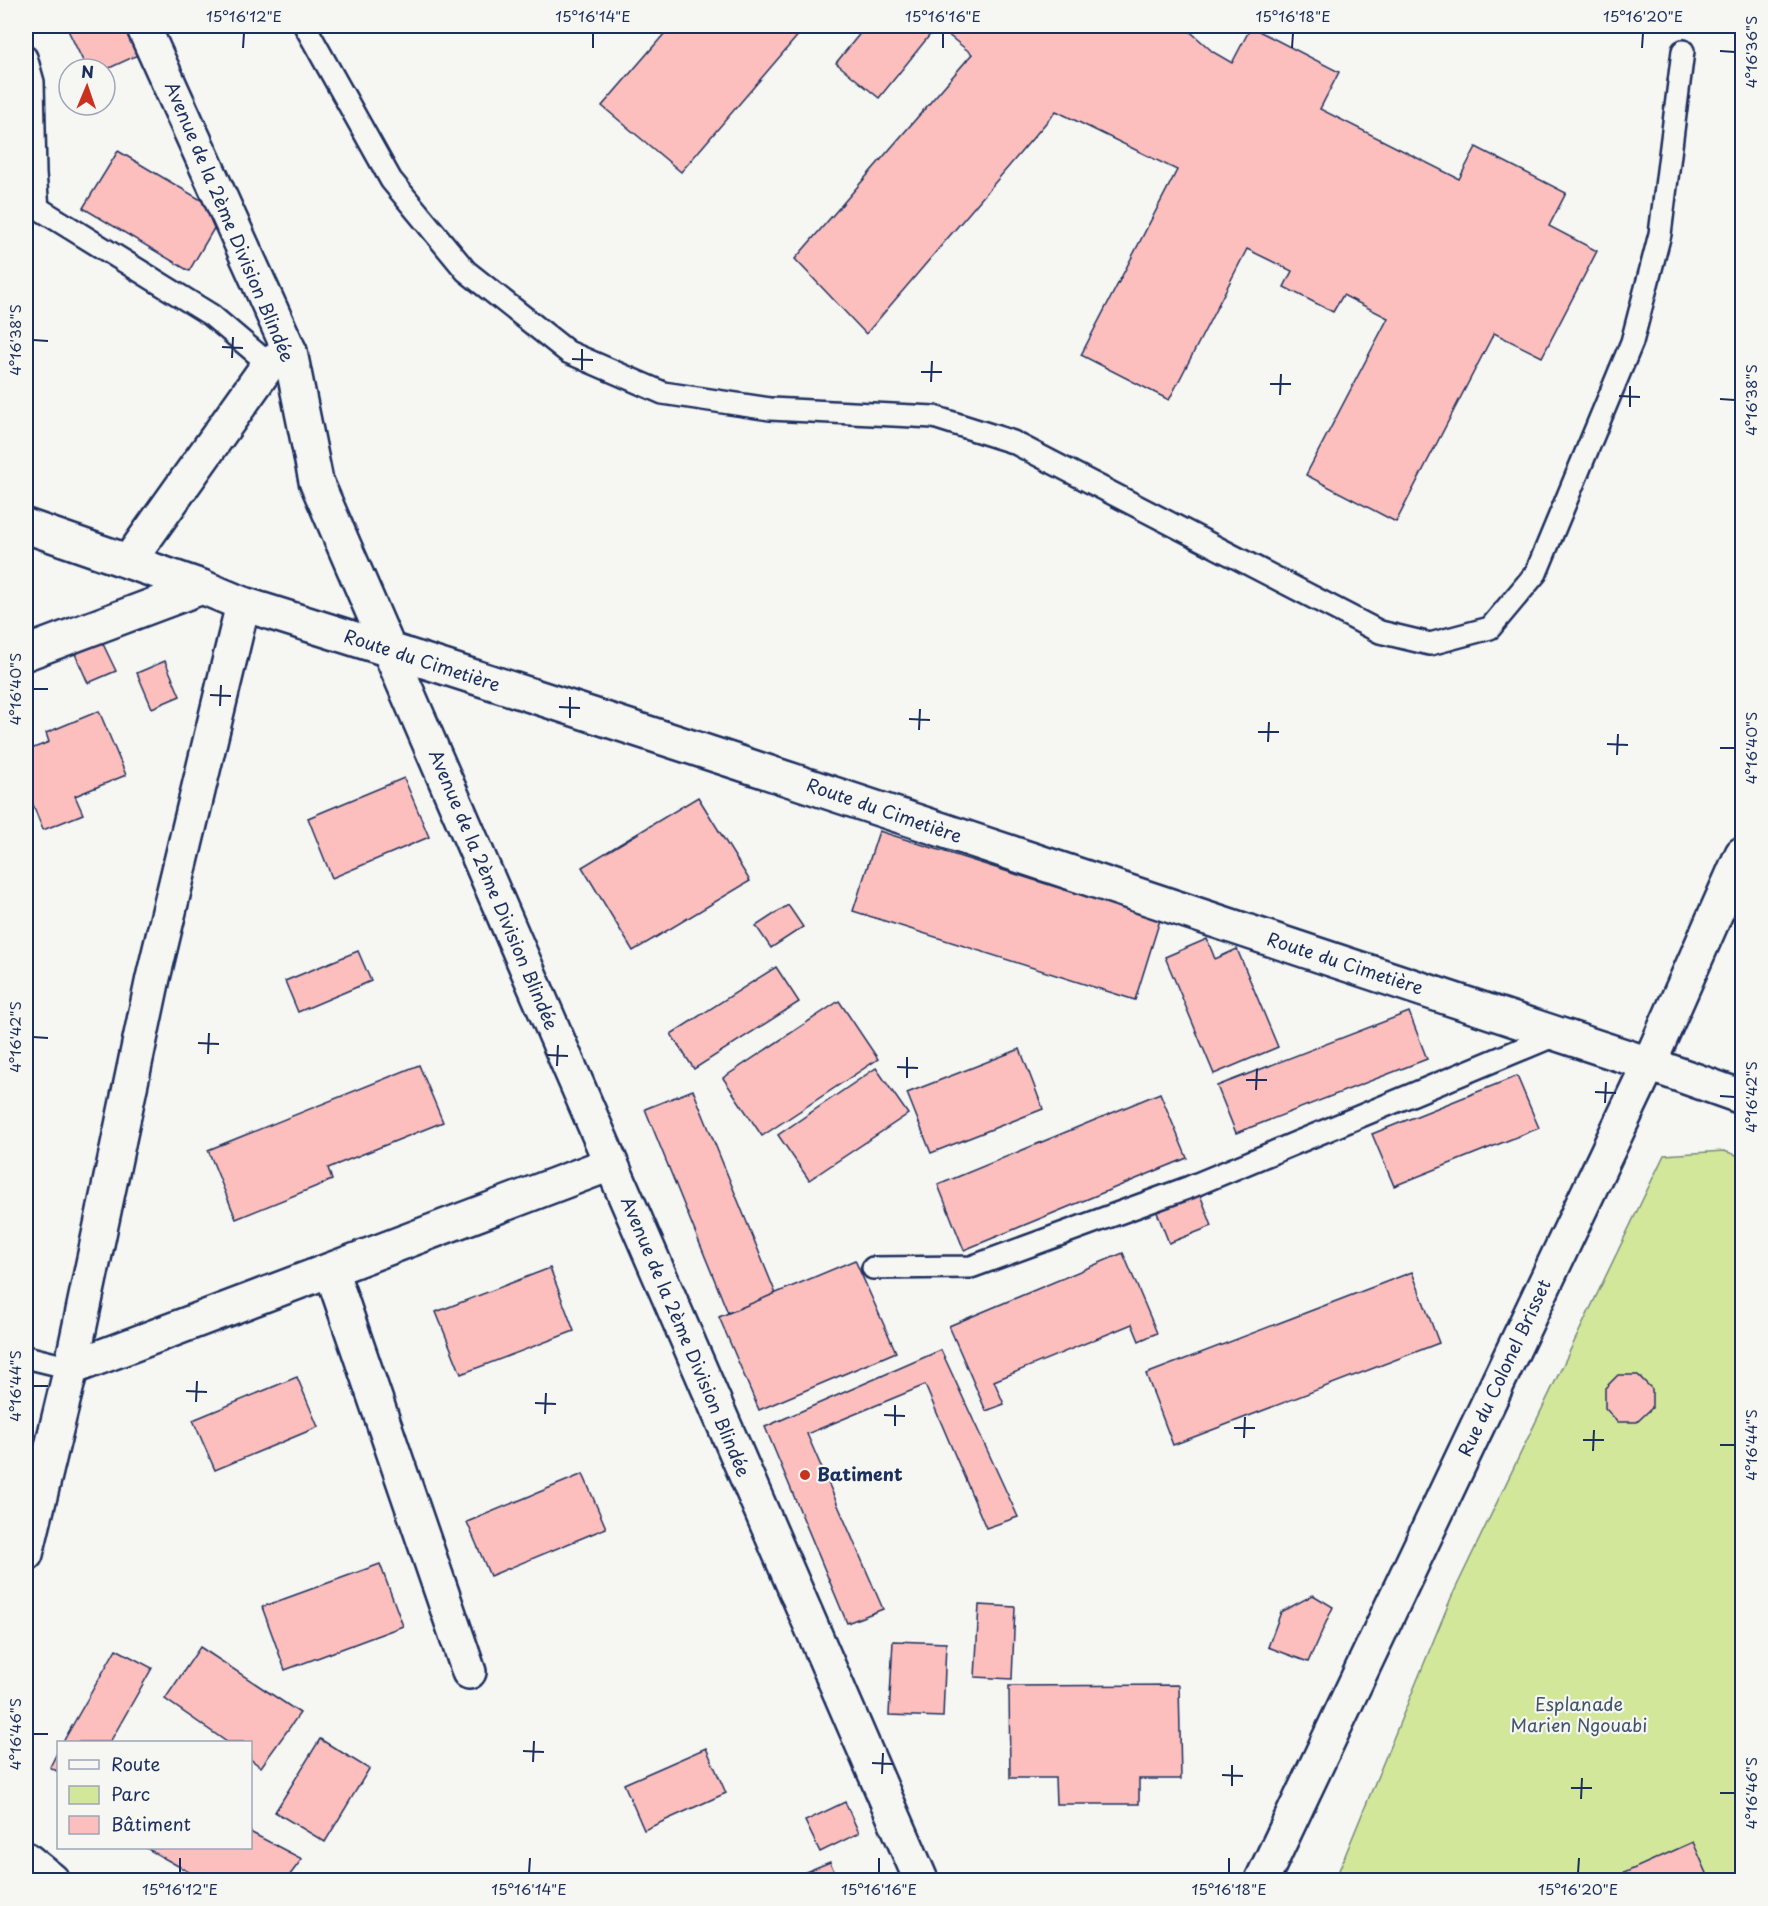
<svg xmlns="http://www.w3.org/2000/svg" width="1768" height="1906" font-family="'Playpen Sans',sans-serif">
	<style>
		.green { fill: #d3e79b; stroke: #778b7c; stroke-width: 1.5 }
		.building { fill: #fcbfbd; stroke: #1b2f5e; stroke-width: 1.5 }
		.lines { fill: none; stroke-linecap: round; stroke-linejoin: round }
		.lane-casing { stroke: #1b2f5e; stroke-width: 26 }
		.street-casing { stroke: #1b2f5e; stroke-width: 38 }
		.secondary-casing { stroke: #1b2f5e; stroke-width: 38 }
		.lane { stroke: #f6f6f2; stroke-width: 21 }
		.street { stroke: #f6f6f2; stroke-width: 33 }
		.secondary { stroke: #f6f6f2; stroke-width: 33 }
		.ticks { fill: none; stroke: #1b2f5e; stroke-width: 2 }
		.poi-dot { fill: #c8321e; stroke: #f6f6f2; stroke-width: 2 }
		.labels { text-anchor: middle; stroke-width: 4.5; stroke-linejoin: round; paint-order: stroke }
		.street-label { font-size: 18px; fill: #1b2f5e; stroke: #f6f6f2 }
		.poi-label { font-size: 18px; font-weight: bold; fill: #1b2f5e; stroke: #f6f6f2; text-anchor: start }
		.park-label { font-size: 18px; fill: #40546a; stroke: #f6f6f2 }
		.neatline { fill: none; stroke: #1b2f5e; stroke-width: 2 }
		.ticks-label { font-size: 15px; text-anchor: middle; fill: #1b2f5e }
	</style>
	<rect width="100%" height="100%" fill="#f6f6f2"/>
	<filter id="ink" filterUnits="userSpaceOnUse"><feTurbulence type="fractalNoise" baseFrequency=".0167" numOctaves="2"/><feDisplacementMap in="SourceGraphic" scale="12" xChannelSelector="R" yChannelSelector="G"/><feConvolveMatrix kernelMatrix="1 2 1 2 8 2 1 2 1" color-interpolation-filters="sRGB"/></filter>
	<g filter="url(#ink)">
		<path class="green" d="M 1724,1151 L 1742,1157 L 1742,1880 L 1335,1880 L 1451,1598 L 1664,1155 Z"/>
		<g class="building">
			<path d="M 66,26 L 127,26 L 140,54 L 105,70 L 87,69 Z"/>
			<path d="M 671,26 L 806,26 L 681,172 L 602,106 Z"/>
			<path d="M 866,26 L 1184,26 L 1213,52 L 1232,63 L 1251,27 L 1339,72 L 1320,109 L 1459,179 L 1476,147 L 1566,193 L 1549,226 L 1597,251 L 1542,357 L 1494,333 L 1396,522 L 1306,475 L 1388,318 L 1343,295 L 1333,312 L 1284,287 L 1292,271 L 1247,249 L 1169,400 L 1081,355 L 1177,170 L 1056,111 L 866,334 L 795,259 L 972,54 L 937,26 L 879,98 L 836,63 Z"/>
			<path d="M 118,151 L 223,213 L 189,271 L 83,208 Z"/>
			<path d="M 102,642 L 116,671 L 88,683 L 75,654 Z"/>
			<path d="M 165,661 L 180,696 L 152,708 L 137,673 Z"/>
			<path d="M 99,711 L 126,775 L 75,796 L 83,814 L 43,830 L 26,787 L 26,751 L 49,742 L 46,733 Z"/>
			<path d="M 404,778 L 429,837 L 332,878 L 308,818 Z"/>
			<path d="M 698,797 L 750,881 L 633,951 L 582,867 Z"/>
			<path d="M 879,831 L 1160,920 L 1135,1000 L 853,911 Z"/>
			<path d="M 788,905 L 803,927 L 771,948 L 756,926 Z"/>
			<path d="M 1207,939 L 1215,959 L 1237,949 L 1278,1047 L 1214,1074 L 1165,957 Z"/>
			<path d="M 358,951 L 371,981 L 298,1012 L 285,981 Z"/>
			<path d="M 776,967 L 799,1002 L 694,1069 L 671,1034 Z"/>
			<path d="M 839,1001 L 878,1059 L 762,1136 L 723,1078 Z"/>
			<path d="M 1409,1012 L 1427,1059 L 1236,1133 L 1217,1086 Z"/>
			<path d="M 1020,1049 L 1043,1109 L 931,1153 L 907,1093 Z"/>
			<path d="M 419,1065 L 443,1122 L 328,1168 L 332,1180 L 236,1219 L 208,1150 Z"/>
			<path d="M 876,1068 L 908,1114 L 809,1180 L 778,1135 Z"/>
			<path d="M 1517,1076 L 1539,1128 L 1394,1186 L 1372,1134 Z"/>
			<path d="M 693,1090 L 776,1294 L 728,1313 L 645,1109 Z"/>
			<path d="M 1160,1093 L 1187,1158 L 964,1250 L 938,1185 Z"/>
			<path d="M 1199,1192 L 1212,1226 L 1169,1243 L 1156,1210 Z"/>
			<path d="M 1123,1253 L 1157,1333 L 1139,1341 L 1132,1324 L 994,1381 L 1004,1404 L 986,1411 L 949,1326 Z"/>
			<path d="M 855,1260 L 896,1352 L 759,1410 L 719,1317 Z"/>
			<path d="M 550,1268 L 574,1331 L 461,1374 L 436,1312 Z"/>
			<path d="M 1412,1272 L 1439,1343 L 1173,1445 L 1146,1374 Z"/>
			<path d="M 941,1350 L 1018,1517 L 986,1528 L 925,1385 L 807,1434 L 883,1609 L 847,1623 L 765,1427 Z"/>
			<path d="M 1618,1375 L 1638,1375 L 1652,1389 L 1652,1408 L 1637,1422 L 1618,1422 L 1605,1408 L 1605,1388 Z"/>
			<path d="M 297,1377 L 318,1427 L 215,1470 L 193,1420 Z"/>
			<path d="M 583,1474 L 606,1528 L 490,1576 L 467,1522 Z"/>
			<path d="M 380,1564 L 403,1626 L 285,1670 L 262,1607 Z"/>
			<path d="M 1313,1595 L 1333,1607 L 1308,1662 L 1268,1647 L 1281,1612 Z"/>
			<path d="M 979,1605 L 1015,1607 L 1012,1679 L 975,1677 Z"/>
			<path d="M 893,1641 L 946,1643 L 943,1717 L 889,1715 Z"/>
			<path d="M 200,1647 L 300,1713 L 261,1767 L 250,1759 L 250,1742 L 227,1742 L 165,1699 Z"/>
			<path d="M 116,1649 L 152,1668 L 110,1742 L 63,1742 Z"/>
			<path d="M 1179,1685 L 1181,1779 L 1139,1779 L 1139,1804 L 1056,1804 L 1055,1778 L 1010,1778 L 1009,1686 Z"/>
			<path d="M 320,1739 L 369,1769 L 325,1842 L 275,1812 Z"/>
			<path d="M 706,1748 L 726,1793 L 644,1830 L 624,1784 Z"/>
			<path d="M 58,1751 L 58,1772 L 50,1767 Z"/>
			<path d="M 845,1802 L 859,1833 L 820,1852 L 805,1821 Z"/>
			<path d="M 250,1832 L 302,1859 L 286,1880 L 203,1880 L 146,1848 L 250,1848 Z"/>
			<path d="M 1693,1842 L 1710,1880 L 1617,1880 L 1615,1877 Z"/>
			<path d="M 830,1862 L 838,1880 L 786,1880 Z"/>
		</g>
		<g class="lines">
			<defs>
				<g id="lane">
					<path d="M 305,26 L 391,180 L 466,271 L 568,352 L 663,393 L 770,409 L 934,417 L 1013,442 L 1380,632 L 1430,644 L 1490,628 L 1536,573 L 1632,342 L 1660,234 L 1683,51"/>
					<path d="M 26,57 L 33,82 L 35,174 L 38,208"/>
					<path d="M 26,203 L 38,208 L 211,315 L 269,364"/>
					<path d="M 873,1268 L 971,1267 L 1190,1187 L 1558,1034"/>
					<path d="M 26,1357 L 71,1368"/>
				</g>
				<g id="street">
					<path d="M 143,26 L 290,352 L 316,481 L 921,1880"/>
					<path d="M 26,526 L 202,587 L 243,604 C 714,750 1180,911 1649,1064 L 1742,1097"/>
					<path d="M 129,561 L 269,364 L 290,352"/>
					<path d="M 26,653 L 202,587"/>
					<path d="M 331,1270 L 469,1672"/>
					<path d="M 71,1368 L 610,1164"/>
					<path d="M 26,1554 L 71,1368 L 153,978 L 243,604"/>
				</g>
				<g id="secondary">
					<path d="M 26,1859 L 52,1880"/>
					<path d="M 1262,1880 L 1649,1064 L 1742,854"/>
				</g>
			</defs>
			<use href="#lane" class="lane-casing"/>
			<use href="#street" class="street-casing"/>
			<use href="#secondary" class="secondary-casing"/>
			<use href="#lane" class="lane"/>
			<use href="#street" class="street"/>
			<use href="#secondary" class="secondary"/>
		</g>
	</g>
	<path class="ticks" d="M 243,48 L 244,33M 593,48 L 593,33M 943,48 L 943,33M 1292,48 L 1293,33M 1642,48 L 1643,33M 1720,51 L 1735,52M 33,340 L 48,341M 222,347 L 243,348M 232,358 L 233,337M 572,359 L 593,360M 582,370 L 582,349M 921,372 L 942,372M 931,382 L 932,361M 1270,384 L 1291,384M 1280,395 L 1281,374M 1619,396 L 1640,397M 1720,399 L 1735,400M 1630,407 L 1630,386M 33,689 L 48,689M 210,695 L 231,696M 220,706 L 221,685M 559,707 L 580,708M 570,718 L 570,697M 909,719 L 930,720M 919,730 L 920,709M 1258,732 L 1279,732M 1268,742 L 1269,722M 1607,744 L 1628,745M 1720,748 L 1735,748M 1617,755 L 1618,734M 33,1037 L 48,1038M 198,1043 L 219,1044M 208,1054 L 209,1033M 547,1055 L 568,1056M 557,1066 L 558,1045M 897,1067 L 918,1068M 907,1078 L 907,1057M 1246,1080 L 1267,1080M 1256,1090 L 1257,1069M 1595,1092 L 1616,1093M 1720,1096 L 1735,1097M 1605,1103 L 1606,1082M 33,1386 L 48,1386M 186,1391 L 207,1392M 196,1402 L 197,1381M 535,1403 L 556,1404M 545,1414 L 546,1393M 884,1415 L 905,1416M 895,1426 L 895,1405M 1234,1428 L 1255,1428M 1244,1438 L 1245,1417M 1583,1440 L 1604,1440M 1720,1445 L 1735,1445M 1593,1451 L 1594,1430M 33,1734 L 48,1734M 523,1751 L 544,1752M 533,1762 L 534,1741M 872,1763 L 893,1764M 882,1774 L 883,1753M 1222,1775 L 1243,1776M 1232,1786 L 1232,1765M 1571,1788 L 1592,1788M 1720,1793 L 1735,1793M 1581,1799 L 1582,1778M 180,1873 L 180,1858M 529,1873 L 530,1858M 879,1873 L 879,1858M 1229,1873 L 1229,1858M 1578,1873 L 1579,1858"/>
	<circle class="poi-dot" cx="805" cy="1475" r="6"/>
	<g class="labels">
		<g class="street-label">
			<text transform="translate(229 222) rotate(67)" y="6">Avenue de la 2ème Division Blindée</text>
			<text transform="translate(422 661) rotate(18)" y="6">Route du Cimetière</text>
			<text transform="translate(884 811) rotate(19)" y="6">Route du Cimetière</text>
			<text transform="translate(493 890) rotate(67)" y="6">Avenue de la 2ème Division Blindée</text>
			<text transform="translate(1345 964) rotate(18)" y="6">Route du Cimetière</text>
			<text transform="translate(685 1337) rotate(67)" y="6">Avenue de la 2ème Division Blindée</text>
			<text transform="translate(1505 1368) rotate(-65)" y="6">Rue du Colonel Brisset</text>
		</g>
		<g class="poi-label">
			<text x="817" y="1481">Batiment</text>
		</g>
		<g class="park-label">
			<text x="1579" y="1711">Esplanade<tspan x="1579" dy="21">Marien Ngouabi</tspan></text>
		</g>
	</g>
	<rect width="1768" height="1906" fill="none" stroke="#f6f6f2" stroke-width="66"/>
	<rect x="57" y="1741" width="195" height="108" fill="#f6f6f2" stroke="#9ea6b7" stroke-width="1.5"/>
	<rect x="69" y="1760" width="30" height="9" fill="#f6f6f2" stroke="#9ea6b7" stroke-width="1.5"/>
	<text x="111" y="1771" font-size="18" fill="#1b2f5e">Route</text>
	<rect x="69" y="1786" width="30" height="18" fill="#d3e79b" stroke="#9ea6b7" stroke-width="1.5"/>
	<text x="111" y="1801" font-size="18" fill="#1b2f5e">Parc</text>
	<rect x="69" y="1816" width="30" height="18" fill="#fcbfbd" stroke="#9ea6b7" stroke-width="1.5"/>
	<text x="111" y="1831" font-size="18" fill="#1b2f5e">Bâtiment</text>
	<g transform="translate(87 87) rotate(2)"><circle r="28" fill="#f6f6f2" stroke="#9ea6b7" stroke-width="1.5"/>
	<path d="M0-4.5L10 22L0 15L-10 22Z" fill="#c8321e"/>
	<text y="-9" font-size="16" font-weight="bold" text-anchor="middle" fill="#1b2f5e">N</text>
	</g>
	<rect x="33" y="33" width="1702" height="1840" class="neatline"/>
	<g class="ticks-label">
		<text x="244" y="22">15°16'12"E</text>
		<text x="593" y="22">15°16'14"E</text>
		<text x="943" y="22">15°16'16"E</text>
		<text x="1293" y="22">15°16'18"E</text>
		<text x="1643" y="22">15°16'20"E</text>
		<text transform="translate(1752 52) rotate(-90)" y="5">4°16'36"S</text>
		<text transform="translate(16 340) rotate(-90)" y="5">4°16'38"S</text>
		<text transform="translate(1752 400) rotate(-90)" y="5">4°16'38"S</text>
		<text transform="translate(16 689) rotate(-90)" y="5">4°16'40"S</text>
		<text transform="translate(1752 748) rotate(-90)" y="5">4°16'40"S</text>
		<text transform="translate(16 1037) rotate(-90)" y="5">4°16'42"S</text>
		<text transform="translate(1752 1097) rotate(-90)" y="5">4°16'42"S</text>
		<text transform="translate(16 1386) rotate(-90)" y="5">4°16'44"S</text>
		<text transform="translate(1752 1445) rotate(-90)" y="5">4°16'44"S</text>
		<text transform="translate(16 1734) rotate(-90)" y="5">4°16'46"S</text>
		<text transform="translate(1752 1793) rotate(-90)" y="5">4°16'46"S</text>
		<text x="180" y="1895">15°16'12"E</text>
		<text x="529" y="1895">15°16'14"E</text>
		<text x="879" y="1895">15°16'16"E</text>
		<text x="1229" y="1895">15°16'18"E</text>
		<text x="1578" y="1895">15°16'20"E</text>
	</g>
</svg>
